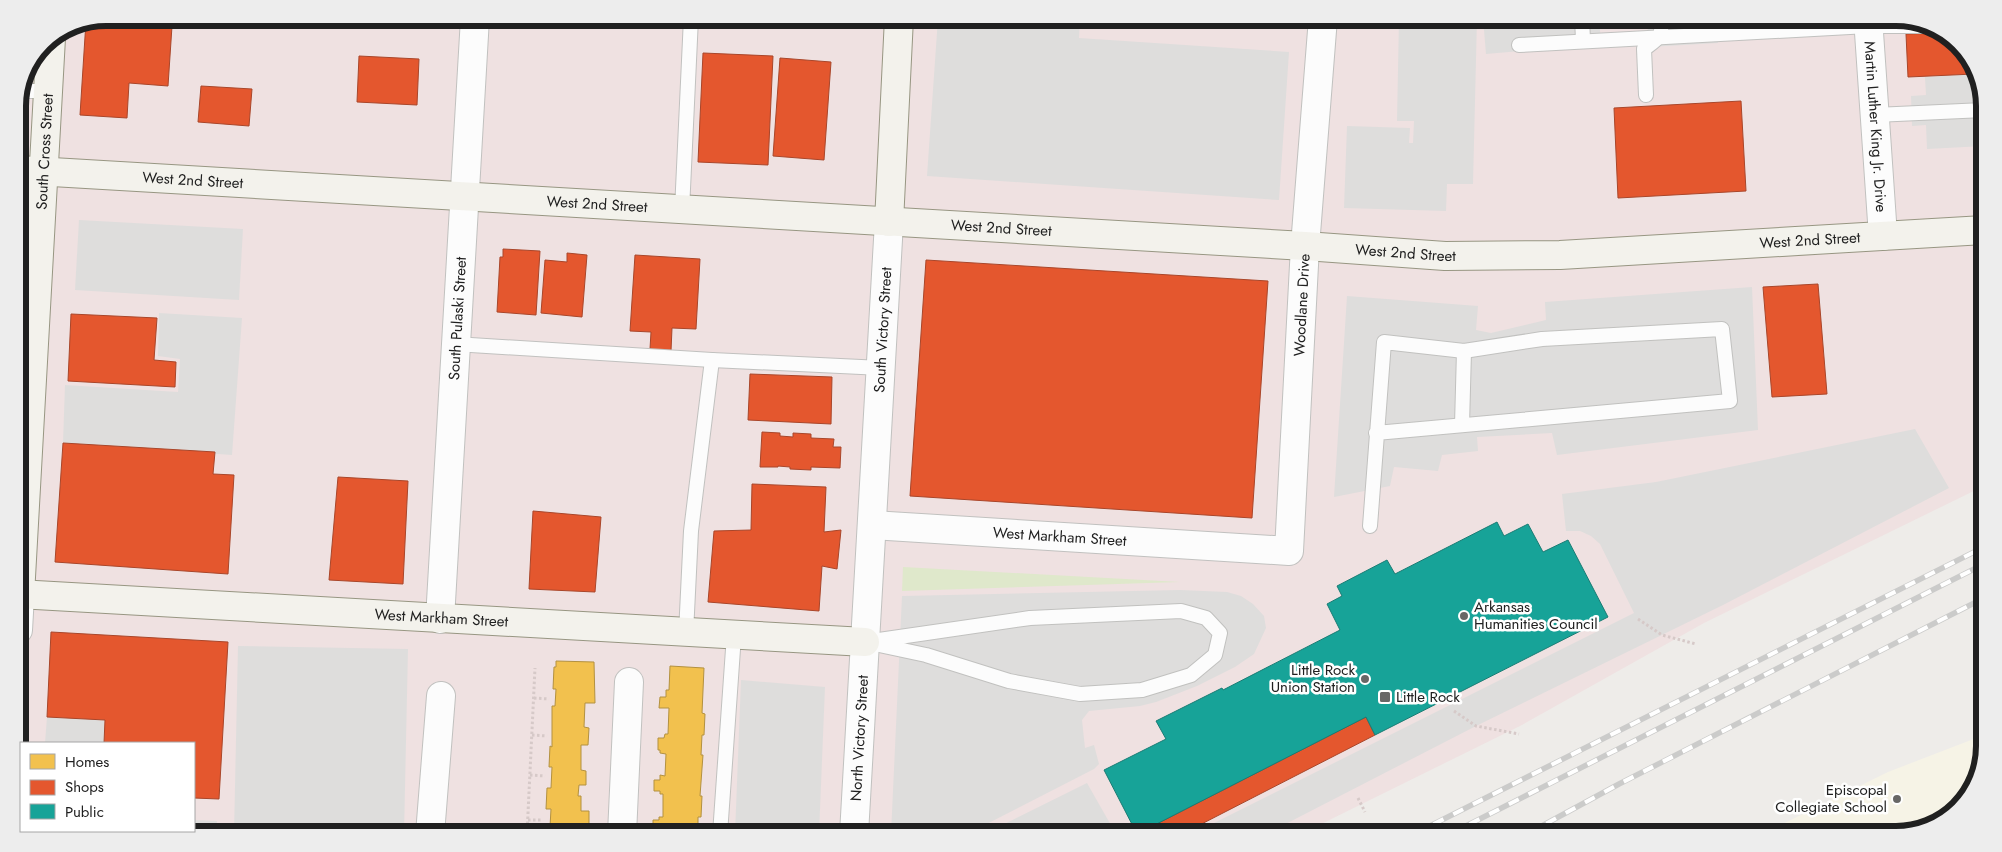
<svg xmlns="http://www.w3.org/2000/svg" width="2002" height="852" font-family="Jost,sans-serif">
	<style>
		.commercial { fill: #efe1e1 }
		.education { fill: #f6f3e6 }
		.grass { fill: #dfe8cb }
		.parking { fill: #dedddc }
		.homes { fill: #f2c14e; stroke: #b39140 }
		.shops { fill: #e4572e; stroke: #a9462a }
		.public { fill: #17a398; stroke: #1a7c74 }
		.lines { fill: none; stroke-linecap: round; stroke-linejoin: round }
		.lane-casing { stroke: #c1c1bf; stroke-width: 16 }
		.street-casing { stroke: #c1c1bf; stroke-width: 30 }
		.secondary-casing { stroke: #979682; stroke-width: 30 }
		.path { stroke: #d6c9c8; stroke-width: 3; stroke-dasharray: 2.5 2.5; stroke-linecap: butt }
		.lane { stroke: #fcfcfc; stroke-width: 14 }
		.street { stroke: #fcfcfc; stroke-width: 28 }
		.secondary { stroke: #f3f2ec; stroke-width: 28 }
		.rail-casing { stroke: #cbcbca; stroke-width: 5.5 }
		.rail { stroke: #fff; stroke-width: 4; stroke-dasharray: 11; stroke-linecap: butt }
		.poi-dot { fill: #686766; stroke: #fff; stroke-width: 2 }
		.labels { text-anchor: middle; stroke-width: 5; stroke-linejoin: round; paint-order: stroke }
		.street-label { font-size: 15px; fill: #202020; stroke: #fff }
		.poi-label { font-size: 15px; fill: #202020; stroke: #fff; text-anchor: start }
		.rim { fill: none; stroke: #202020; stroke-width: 6 }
	</style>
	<rect width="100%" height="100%" fill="#eeece9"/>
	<path class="commercial" d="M 106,18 L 1859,18 L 1929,24 L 1966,52 L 1984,101 L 1984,486 L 1704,623 L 1520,726 L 1301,834 L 106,834 L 87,831 L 194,831 L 194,743 L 21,743 L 21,761 L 18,752 L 18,101 L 44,43 L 73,24 Z"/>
	<path class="education" d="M 1984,735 L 1984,746 L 1978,779 L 1945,819 L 1896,834 L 1762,834 L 1888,772 Z"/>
	<path class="grass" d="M 903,567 L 1180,582 L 902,591 Z"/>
	<g class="parking">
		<path d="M 106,18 L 252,18 L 251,29 L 92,20 Z"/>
		<path d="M 938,18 L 1080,18 L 1079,38 L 1289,52 L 1279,200 L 927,176 Z"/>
		<path d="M 1399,18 L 1477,18 L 1473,184 L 1447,184 L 1446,211 L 1344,208 L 1347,126 L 1410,128 L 1409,143 L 1413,143 L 1414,121 L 1397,121 Z"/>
		<path d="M 1483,18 L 1599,18 L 1601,44 L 1486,54 Z"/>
		<path d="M 1619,18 L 1716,18 L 1718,43 L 1649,47 L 1647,21 L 1619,22 Z"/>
		<path d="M 1974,74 L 1984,101 L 1984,146 L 1927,149 L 1926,125 L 1912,126 L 1911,96 L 1926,95 L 1925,77 Z"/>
		<path d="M 79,220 L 243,229 L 239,300 L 75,290 Z"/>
		<path d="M 1752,287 L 1758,430 L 1557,455 L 1552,433 L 1477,437 L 1478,451 L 1442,455 L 1438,471 L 1394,467 L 1390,486 L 1334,497 L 1347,296 L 1478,306 L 1476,330 L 1491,333 L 1546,320 L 1545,302 Z"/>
		<path d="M 159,313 L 242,318 L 232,455 L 63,443 L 65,385 L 178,392 L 180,359 L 158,356 Z"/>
		<path d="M 1915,429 L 1949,488 L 1723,605 L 1476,726 L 1266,834 L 1192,834 L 1634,613 L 1600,544 L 1591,536 L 1580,531 L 1566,531 L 1562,494 L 1656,482 Z"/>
		<path d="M 1180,590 L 1227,592 L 1241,596 L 1253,604 L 1264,616 L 1266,628 L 1254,654 L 1235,667 L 1197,686 L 1156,702 L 1140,706 L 1089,711 L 1082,720 L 1085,748 L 1094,745 L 1099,764 L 1094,769 L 967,834 L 891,834 L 902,596 Z"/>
		<path d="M 238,646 L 408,649 L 404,834 L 234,834 Z"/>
		<path d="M 741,680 L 825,687 L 819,834 L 735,834 Z"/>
		<path d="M 47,717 L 105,720 L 104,743 L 45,743 Z"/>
		<path d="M 1087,783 L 1116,834 L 984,834 Z"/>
		<path d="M 194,820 L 217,821 L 216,834 L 170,834 L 170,831 L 194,831 Z"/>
	</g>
	<g class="homes">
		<path d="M 556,661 L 594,662 L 595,703 L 585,703 L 584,727 L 589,728 L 588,745 L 581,745 L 581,770 L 586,771 L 586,785 L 579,785 L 578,796 L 581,796 L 581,811 L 589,811 L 589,829 L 550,827 L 551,809 L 546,809 L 547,788 L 551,788 L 552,767 L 549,767 L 550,746 L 552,747 L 552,706 L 555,706 L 556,689 L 553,689 L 554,667 L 556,667 Z"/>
		<path d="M 670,666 L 704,668 L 702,713 L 705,714 L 704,735 L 702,735 L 701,755 L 703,755 L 700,796 L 702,796 L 701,817 L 698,817 L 698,834 L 653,833 L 653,820 L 659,820 L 659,817 L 663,817 L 663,794 L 660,794 L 660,791 L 654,791 L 654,780 L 660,780 L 660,775 L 665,776 L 666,754 L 660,753 L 660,750 L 658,750 L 658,738 L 664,738 L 665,734 L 668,734 L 669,708 L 659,708 L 660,697 L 666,697 L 666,690 L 669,690 Z"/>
	</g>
	<g class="shops">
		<path d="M 92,20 L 172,26 L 168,86 L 129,83 L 127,118 L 80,115 L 86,21 Z"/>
		<path d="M 1940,33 L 1966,52 L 1974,74 L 1908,77 L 1906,34 Z"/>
		<path d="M 703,53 L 773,56 L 768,165 L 698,162 Z"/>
		<path d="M 359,56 L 419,59 L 417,105 L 357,102 Z"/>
		<path d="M 780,58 L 831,62 L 824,160 L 773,156 Z"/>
		<path d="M 201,86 L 252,89 L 249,126 L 198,122 Z"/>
		<path d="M 1741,101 L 1746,191 L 1618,198 L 1614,108 Z"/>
		<path d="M 503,249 L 540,251 L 536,315 L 497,312 L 500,257 L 503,257 Z"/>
		<path d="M 567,253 L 587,255 L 582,317 L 541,313 L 545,260 L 567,262 Z"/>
		<path d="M 635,255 L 700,259 L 696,329 L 672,328 L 671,351 L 650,349 L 651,332 L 630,331 Z"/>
		<path d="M 926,260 L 1268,281 L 1252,518 L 910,496 Z"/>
		<path d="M 1818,284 L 1827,394 L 1772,397 L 1763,287 Z"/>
		<path d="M 71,314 L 157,318 L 154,360 L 176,362 L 175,387 L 68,381 Z"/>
		<path d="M 750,374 L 832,377 L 831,424 L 748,420 Z"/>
		<path d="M 762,432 L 780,433 L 780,436 L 793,437 L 793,433 L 811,434 L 811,438 L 834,439 L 833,447 L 841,447 L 840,468 L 811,467 L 811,470 L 790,469 L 790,467 L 778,466 L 778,467 L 760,467 Z"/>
		<path d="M 63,443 L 215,452 L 213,474 L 234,475 L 228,574 L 55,562 Z"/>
		<path d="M 338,477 L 408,481 L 403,584 L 329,580 Z"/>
		<path d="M 752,484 L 826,487 L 824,532 L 841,530 L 837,569 L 822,566 L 819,611 L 708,602 L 714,531 L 751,530 Z"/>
		<path d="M 533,511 L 601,517 L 595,592 L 529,589 Z"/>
		<path d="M 51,632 L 228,642 L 219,799 L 194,798 L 194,743 L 104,743 L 105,720 L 47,717 Z"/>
		<path d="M 1366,717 L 1375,735 L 1182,834 L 1137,834 Z"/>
		<rect x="112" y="831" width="58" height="3"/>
	</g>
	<path class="public" d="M 1497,522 L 1504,536 L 1528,524 L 1543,552 L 1568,540 L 1608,617 L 1375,735 L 1366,717 L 1137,834 L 1104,770 L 1166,739 L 1156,721 L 1222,688 L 1223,690 L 1340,630 L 1327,604 L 1342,596 L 1337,586 L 1387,560 L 1395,574 Z"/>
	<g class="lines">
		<defs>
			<g id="lane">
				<path d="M 1582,18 L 1583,40"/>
				<path d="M 1519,45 L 1868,26 L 1932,26"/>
				<path d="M 22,91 L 48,91"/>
				<path d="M 1646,95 L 1644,49 C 1659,38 1663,37 1661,18"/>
				<path d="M 1875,115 L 1984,110"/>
				<path d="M 682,210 L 691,18"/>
				<path d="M 455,344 L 712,360 L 882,368"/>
				<path d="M 1462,425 L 1464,351"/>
				<path d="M 1370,526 L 1384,342 L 1464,351 L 1542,339 L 1722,329 L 1730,401 L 1376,433"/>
				<path d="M 1181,611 L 1206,618 L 1220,633 L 1215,655 L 1191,675 L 1142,690 L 1080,694 L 1009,681 L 926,655 L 865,642 L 1030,618 Z"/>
				<path d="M 686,633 L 691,531 L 712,360"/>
				<path d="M 720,834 L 734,635"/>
			</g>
			<g id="street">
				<path id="s1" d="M 1868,18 L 1883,236"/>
				<path id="s2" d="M 872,525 L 1289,551 L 1305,246 L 1323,18"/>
				<path id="s3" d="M 440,619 L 475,18"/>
				<path d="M 18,630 L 20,595"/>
				<path d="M 430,834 L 441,696"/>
				<path d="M 622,834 L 629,682"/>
				<path id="s4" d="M 854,834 L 889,222"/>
			</g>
			<g id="secondary">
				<path id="s5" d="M 18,170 L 1305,246 L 1445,256 L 1560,255 L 1984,230"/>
				<path d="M 889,222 L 899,18"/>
				<path id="s6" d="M 18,594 L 865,642"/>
				<path id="s7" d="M 20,595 L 51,38"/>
			</g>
		</defs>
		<use href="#lane" class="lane-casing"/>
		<use href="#street" class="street-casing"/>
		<use href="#secondary" class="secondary-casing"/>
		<g class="path">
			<path d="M 1638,619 L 1662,635 L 1696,644"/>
			<path d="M 534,698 L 549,699"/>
			<path d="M 1454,711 L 1476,726 L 1519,734"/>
			<path d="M 532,735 L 547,736"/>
			<path d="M 530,775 L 545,776"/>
			<path d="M 1358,798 L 1365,812"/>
			<path d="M 528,820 L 542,820"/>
			<path d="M 527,834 L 535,668"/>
		</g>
		<use href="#lane" class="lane"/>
		<use href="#street" class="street"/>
		<use href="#secondary" class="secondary"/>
		<defs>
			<g id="rail">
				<path d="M 1414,834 L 1984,547"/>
				<path d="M 1450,834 L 1984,564"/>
				<path d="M 1527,834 L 1619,784 L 1984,598"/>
			</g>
		</defs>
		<use href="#rail" class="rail-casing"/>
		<use href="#rail" class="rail"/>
	</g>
	<g class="poi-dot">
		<circle cx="1464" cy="616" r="5"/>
		<circle cx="1365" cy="679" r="5"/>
		<rect x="1379" y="691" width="12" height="12" rx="2.5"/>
		<circle cx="1897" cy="799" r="5"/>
	</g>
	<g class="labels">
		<g class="street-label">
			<text dy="5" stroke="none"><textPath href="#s1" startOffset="109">Martin Luther King Jr. Drive</textPath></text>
			<text dy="5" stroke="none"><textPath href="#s7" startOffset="444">South Cross Street</textPath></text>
			<text dy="5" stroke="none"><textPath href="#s5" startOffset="175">West 2nd Street</textPath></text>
			<text dy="5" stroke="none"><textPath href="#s5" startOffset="580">West 2nd Street</textPath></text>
			<text dy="5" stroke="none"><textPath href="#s5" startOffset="985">West 2nd Street</textPath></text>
			<text dy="5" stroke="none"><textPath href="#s5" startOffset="1795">West 2nd Street</textPath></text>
			<text dy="5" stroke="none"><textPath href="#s5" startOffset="1390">West 2nd Street</textPath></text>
			<text dy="5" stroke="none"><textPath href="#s2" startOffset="664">Woodlane Drive</textPath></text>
			<text dy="5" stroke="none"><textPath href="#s3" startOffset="301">South Pulaski Street</textPath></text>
			<text dy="5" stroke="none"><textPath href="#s4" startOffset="505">South Victory Street</textPath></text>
			<text dy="5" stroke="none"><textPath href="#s2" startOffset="188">West Markham Street</textPath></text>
			<text dy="5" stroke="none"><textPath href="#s6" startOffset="424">West Markham Street</textPath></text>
			<text dy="5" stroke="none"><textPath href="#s4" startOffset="96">North Victory Street</textPath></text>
		</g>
		<g class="poi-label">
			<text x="1474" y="612">Arkansas<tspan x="1474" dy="17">Humanities Council</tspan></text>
			<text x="1355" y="675" text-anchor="end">Little Rock<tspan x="1355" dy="17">Union Station</tspan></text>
			<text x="1396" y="702">Little Rock</text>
			<text x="1887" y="795" text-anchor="end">Episcopal<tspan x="1887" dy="17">Collegiate School</tspan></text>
		</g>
	</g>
	<path d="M0 0H2002V852H0ZM106 26H1896A80 80 0 0 1 1976 106V746A80 80 0 0 1 1896 826H106A80 80 0 0 1 26 746V106A80 80 0 0 1 106 26Z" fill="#ededed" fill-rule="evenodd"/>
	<path class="rim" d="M106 26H1896A80 80 0 0 1 1976 106V746A80 80 0 0 1 1896 826H106A80 80 0 0 1 26 746V106A80 80 0 0 1 106 26Z"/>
	<rect x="20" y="742" width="175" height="90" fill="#ffffff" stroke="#a6a6a6"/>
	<rect x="30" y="754" width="25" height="15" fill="#f2c14e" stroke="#a6a6a6"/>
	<text x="65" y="767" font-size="15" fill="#202020">Homes</text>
	<rect x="30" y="780" width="25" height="15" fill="#e4572e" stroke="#a6a6a6"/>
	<text x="65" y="792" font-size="15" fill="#202020">Shops</text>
	<rect x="30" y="804" width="25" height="15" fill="#17a398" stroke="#a6a6a6"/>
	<text x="65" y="817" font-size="15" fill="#202020">Public</text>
</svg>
